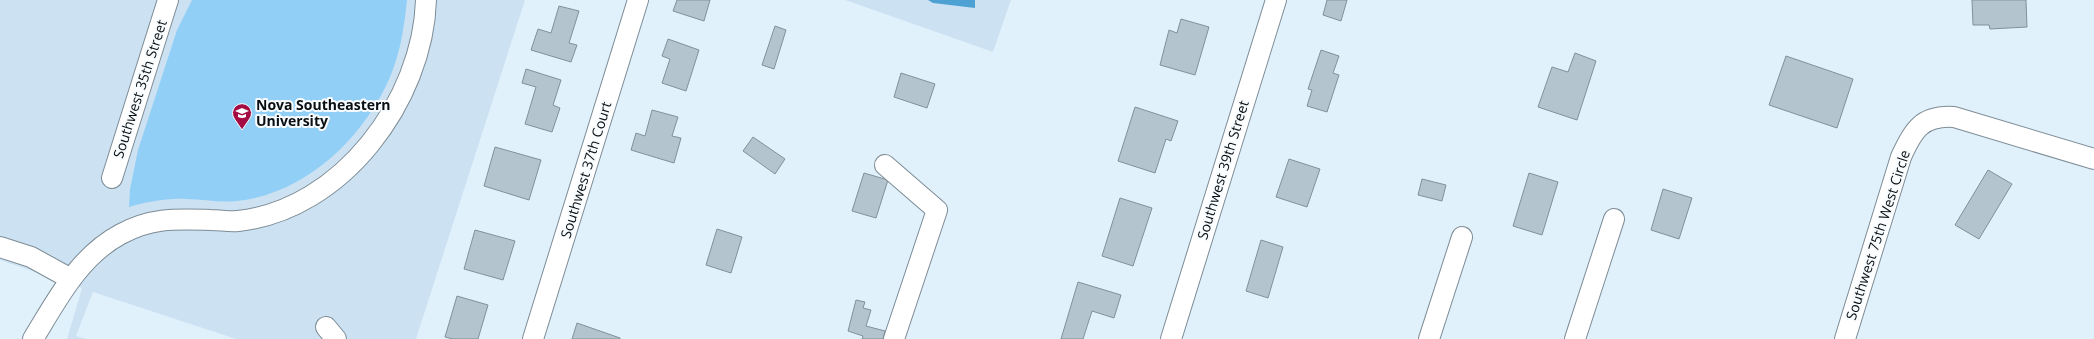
<svg xmlns="http://www.w3.org/2000/svg" width="2094" height="339" font-family="'Open Sans',sans-serif">
	<style>
		.built { fill: #cce2f2 }
		.green { fill: #92cff7 }
		.water { fill: #4ea1d3 }
		.building { fill: #b4c4ce; stroke: #81909a }
		.lines { fill: none; stroke-linecap: round; stroke-linejoin: round }
		.minor-casing { stroke: #7d8c96; stroke-width: 22 }
		.minor { stroke: #fff; stroke-width: 20 }
		.labels { text-anchor: middle; stroke-width: 4; stroke-linejoin: round; paint-order: stroke }
		.street-label { font-size: 14px; fill: #080e11; stroke: #f9fcfe }
		.poi-label { font-size: 14px; font-weight: bold; fill: #080e11; stroke: #f9fcfe; text-anchor: start }
	</style>
	<rect width="100%" height="100%" fill="#e1f1fc"/>
	<g class="built">
		<path d="M 0,0 L 525,0 L 416,339 L 236,339 L 93,292 L 76,336 L 86,339 L 67,339 L 82,288 L 0,260 Z"/>
		<path d="M 845,0 L 1011,0 L 993,52 Z"/>
	</g>
	<path class="green" d="M 192,0 L 407,0 C 404,30 399,61 385,88 C 356,145 302,194 237,201 C 220,203 203,199 186,199 C 166,198 147,202 129,207 L 130,189 L 138,150 L 177,30 Z"/>
	<path class="water" d="M 928,0 L 975,0 L 975,8 L 933,3 Z"/>
	<g class="building">
		<path d="M 677,0 L 710,0 L 704,21 L 673,11 Z"/>
		<path d="M 1327,0 L 1347,0 L 1341,21 L 1323,15 Z"/>
		<path d="M 1972,0 L 2026,0 L 2027,27 L 1990,29 L 1989,25 L 1973,25 Z"/>
		<path d="M 559,6 L 579,11 L 569,43 L 577,45 L 571,62 L 531,50 L 538,29 L 551,33 Z"/>
		<path d="M 1181,19 L 1209,27 L 1195,75 L 1160,65 L 1169,30 L 1177,33 Z"/>
		<path d="M 775,26 L 786,30 L 774,69 L 762,65 Z"/>
		<path d="M 668,39 L 699,50 L 686,91 L 662,83 L 670,59 L 662,56 Z"/>
		<path d="M 1321,50 L 1339,56 L 1333,73 L 1339,75 L 1327,112 L 1307,106 L 1312,90 L 1308,89 Z"/>
		<path d="M 1575,53 L 1596,61 L 1577,120 L 1538,107 L 1552,67 L 1568,72 Z"/>
		<path d="M 1786,56 L 1853,79 L 1837,128 L 1769,105 Z"/>
		<path d="M 526,69 L 561,80 L 553,105 L 560,108 L 552,132 L 525,124 L 536,87 L 522,83 Z"/>
		<path d="M 901,73 L 935,84 L 927,108 L 894,97 Z"/>
		<path d="M 1135,107 L 1178,121 L 1171,141 L 1166,139 L 1155,173 L 1118,161 Z"/>
		<path d="M 652,110 L 678,117 L 672,136 L 681,138 L 674,163 L 631,150 L 636,133 L 645,136 Z"/>
		<path d="M 753,137 L 785,159 L 775,174 L 743,151 Z"/>
		<path d="M 495,147 L 541,160 L 529,200 L 484,186 Z"/>
		<path d="M 1289,159 L 1320,169 L 1307,207 L 1276,197 Z"/>
		<path d="M 1988,170 L 2012,184 L 1979,239 L 1955,225 Z"/>
		<path d="M 864,173 L 888,180 L 876,218 L 852,211 Z"/>
		<path d="M 1529,173 L 1558,182 L 1542,235 L 1513,226 Z"/>
		<path d="M 1422,179 L 1446,185 L 1442,201 L 1418,195 Z"/>
		<path d="M 1663,189 L 1692,198 L 1679,239 L 1651,230 Z"/>
		<path d="M 1120,198 L 1152,208 L 1133,266 L 1102,256 Z"/>
		<path d="M 717,229 L 742,237 L 731,273 L 706,265 Z"/>
		<path d="M 475,230 L 515,241 L 503,280 L 464,269 Z"/>
		<path d="M 1261,240 L 1283,247 L 1268,298 L 1246,291 Z"/>
		<path d="M 1078,282 L 1121,295 L 1114,318 L 1092,311 L 1083,339 L 1061,339 Z"/>
		<path d="M 457,296 L 488,305 L 478,339 L 453,339 L 445,337 Z"/>
		<path d="M 856,300 L 865,302 L 863,308 L 871,310 L 866,326 L 885,331 L 883,339 L 862,339 L 863,336 L 848,331 Z"/>
		<path d="M 577,323 L 620,338 L 620,339 L 572,339 Z"/>
	</g>
	<g class="lines">
		<defs>
			<g id="minor">
				<path d="M 885,165 L 937,210 L 894,339"/>
				<path d="M 112,178 L 168,0"/>
				<path d="M 0,247 L 31,257 L 71,279"/>
				<path d="M 326,327 L 336,339"/>
				<path d="M 33,339 C 57,300 79,256 121,234 C 152,217 177,219 211,220 C 220,220 230,222 238,221 C 342,210 423,100 426,0"/>
				<path d="M 533,339 L 638,0"/>
				<path d="M 1171,339 L 1276,0"/>
				<path d="M 1429,339 L 1462,237"/>
				<path d="M 1575,339 L 1614,219"/>
				<path d="M 1845,339 L 1901,157 C 1913,130 1922,115 1954,117 L 2094,159"/>
			</g>
		</defs>
		<use href="#minor" class="minor-casing"/>
		<use href="#minor" class="minor"/>
	</g>
	<defs>
		<symbol id="university-pin" viewBox="-11 -11 22 30"><path d="M0 17L-7.5 6A9.5 9.5 0 1 1 7.5 6Z" fill="#a50c43" stroke="#f9fcfe"/><path d="M0-5L7-2L0 1L-7-2ZM-4 1L0 2.5L4 1V4Q0 6-4 4Z" fill="#fff"/></symbol>
	</defs>
	<g fill-rule="evenodd">
		<use href="#university-pin" x="231" y="102" width="22" height="30"/>
	</g>
	<g class="labels">
		<g class="street-label">
			<text transform="translate(140 89) rotate(-72)" y="5">Southwest 35th Street</text>
			<text transform="translate(586 170) rotate(-73)" y="5">Southwest 37th Court</text>
			<text transform="translate(1223 170) rotate(-73)" y="5">Southwest 39th Street</text>
			<text transform="translate(1878 235) rotate(-72)" y="5">Southwest 75th West Circle</text>
		</g>
		<g class="poi-label">
			<text x="256" y="110">Nova Southeastern<tspan x="256" dy="16">University</tspan></text>
		</g>
	</g>
</svg>
